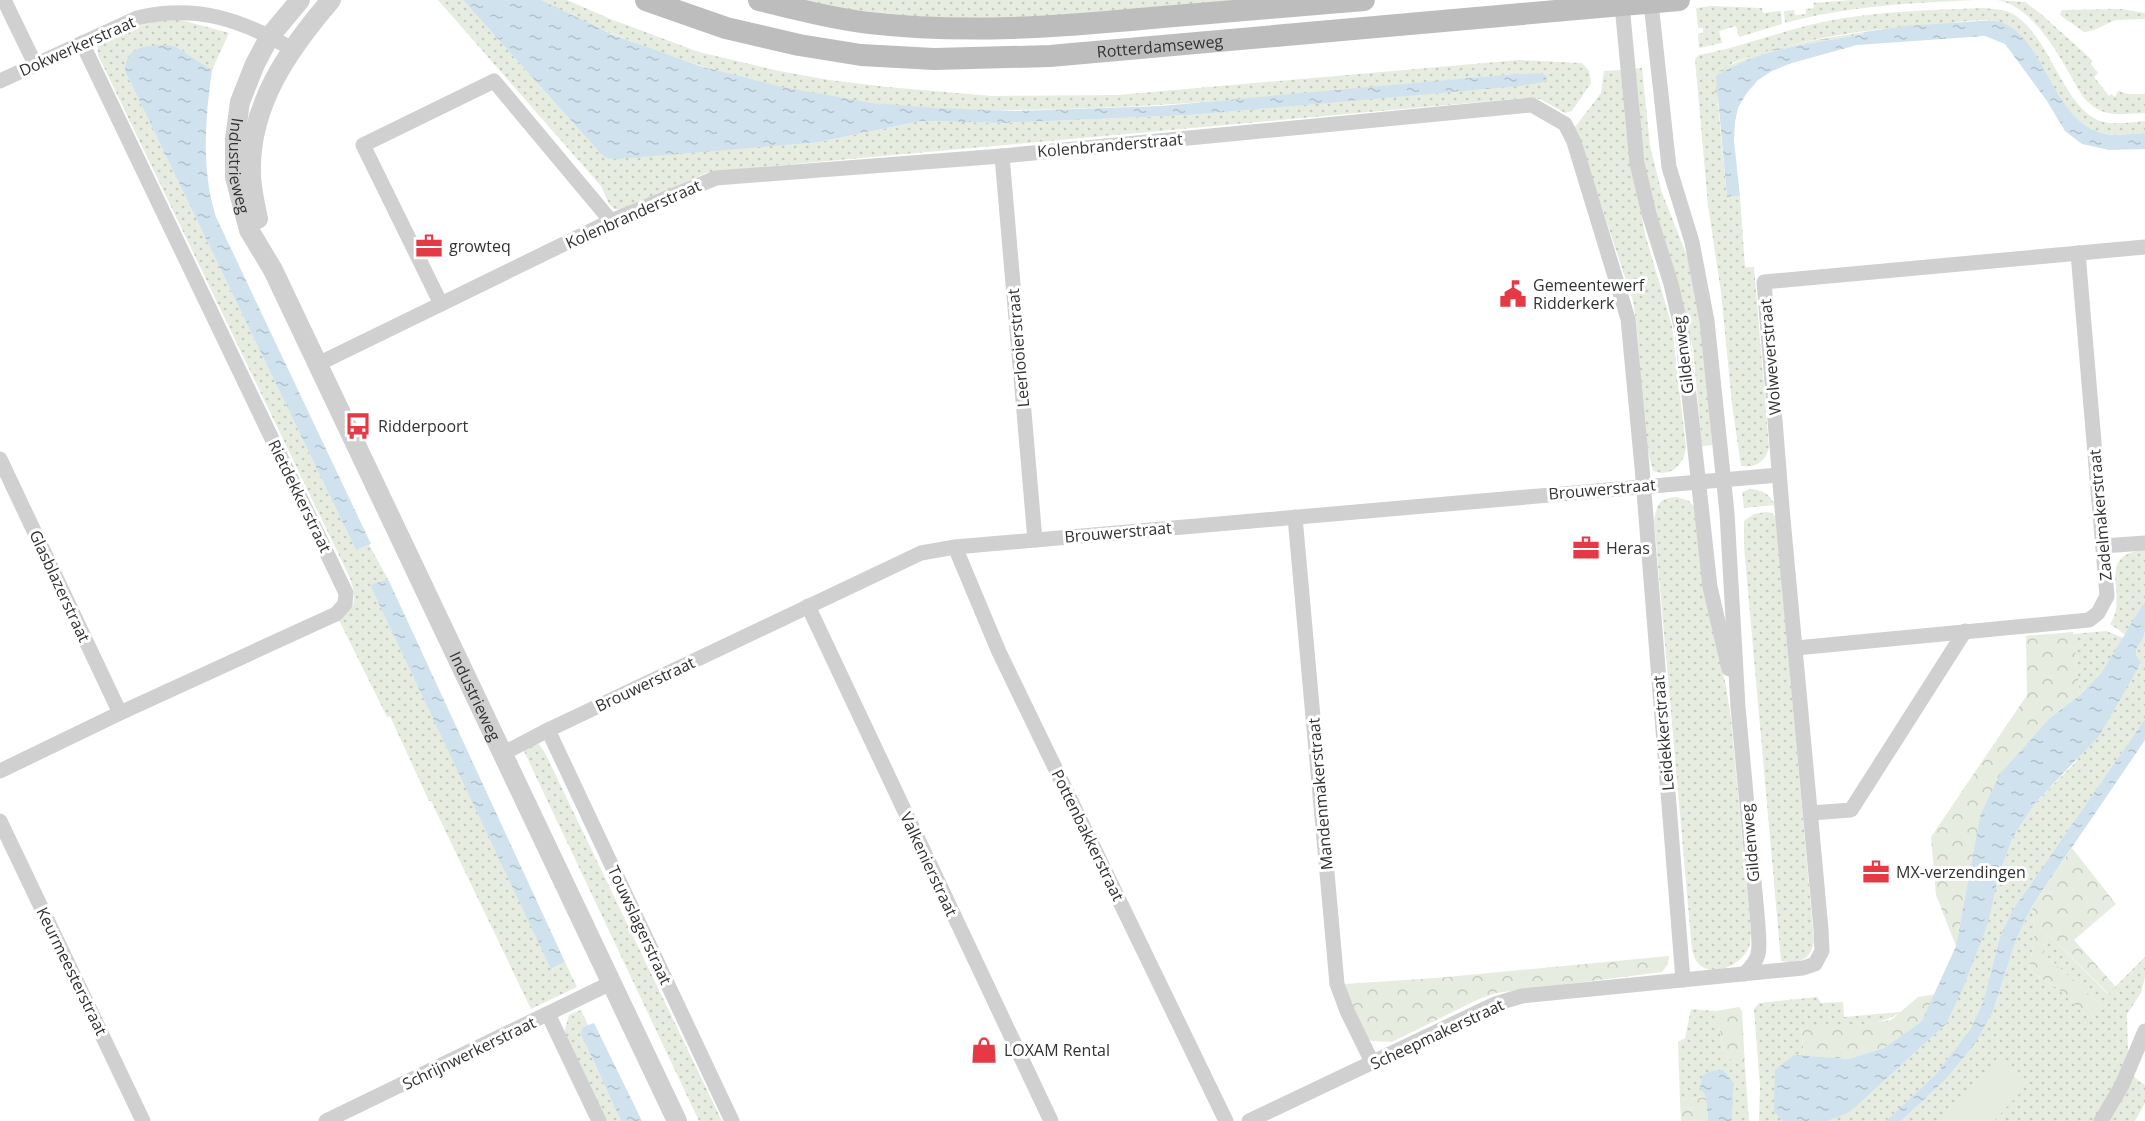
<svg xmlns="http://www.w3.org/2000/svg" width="2145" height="1121" font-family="'Open Sans',sans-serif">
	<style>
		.grass { fill: url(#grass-dots) }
		.forest { fill: url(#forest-crowns) }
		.wetland { fill: url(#wetland-marsh) }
		.pitch { fill: #e6ecdf }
		.water { fill: url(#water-ripples) }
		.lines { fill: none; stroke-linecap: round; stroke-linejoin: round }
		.minor { stroke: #d0d0d0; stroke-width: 15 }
		.tertiary { stroke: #d0d0d0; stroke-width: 20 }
		.secondary { stroke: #bdbdbd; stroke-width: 22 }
		.labels { text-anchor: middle; stroke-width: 6; stroke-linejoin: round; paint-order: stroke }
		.street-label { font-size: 16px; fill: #333; stroke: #fff }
		.poi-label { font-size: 16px; fill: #333; stroke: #fff; text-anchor: start }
	</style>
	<defs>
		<pattern id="grass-dots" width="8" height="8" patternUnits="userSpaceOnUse" patternTransform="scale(1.5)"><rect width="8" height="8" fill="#e6ecdf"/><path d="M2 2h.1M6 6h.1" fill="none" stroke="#c6cbc0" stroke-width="1.8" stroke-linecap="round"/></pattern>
		<pattern id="forest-crowns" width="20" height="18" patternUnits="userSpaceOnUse" patternTransform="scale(1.5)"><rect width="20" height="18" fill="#e6ecdf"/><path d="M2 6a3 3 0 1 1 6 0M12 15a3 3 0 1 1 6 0" fill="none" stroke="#c6cbc0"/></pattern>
		<pattern id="wetland-marsh" width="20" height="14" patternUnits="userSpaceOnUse" patternTransform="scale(1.5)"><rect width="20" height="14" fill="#e6ecdf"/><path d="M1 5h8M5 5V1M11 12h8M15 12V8" fill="none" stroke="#c6cbc0"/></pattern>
		<pattern id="water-ripples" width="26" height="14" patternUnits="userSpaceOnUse" patternTransform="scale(1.5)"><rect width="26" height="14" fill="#cfe2ee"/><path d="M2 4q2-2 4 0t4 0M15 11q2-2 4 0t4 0" fill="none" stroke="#b2c2cd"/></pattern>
	</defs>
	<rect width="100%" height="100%" fill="#fff"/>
	<g class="grass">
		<path d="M 438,0 L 463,0 L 600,153 L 819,142 L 921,121 L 1003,123 L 1190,115 L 1545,82 L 1543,73 L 1513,74 C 1373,87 1232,103 1091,108 C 1018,111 945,112 872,103 C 783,92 696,68 613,34 C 588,25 564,11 541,0 L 567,0 L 613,20 L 699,52 L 779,71 L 829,80 L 887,87 L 992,96 L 1117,95 L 1519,60 L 1582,63 L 1589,71 L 1591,83 L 1572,111 L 1565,113 L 1540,99 L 1524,98 L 728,170 L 706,173 L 624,210 L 614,209 L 609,204 L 601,186 Z"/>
		<path d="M 797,0 L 1253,0 L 1031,19 L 958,20 L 842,9 Z"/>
		<path d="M 1852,0 L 1975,0 C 1911,3 1847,6 1785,23 L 1784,11 L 1794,10 L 1795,15 L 1806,14 L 1806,9 L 1814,8 L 1813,3 Z"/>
		<path d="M 1997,0 L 2025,2 L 2041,14 L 2093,61 L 2090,63 L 2098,73 L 2094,77 L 2109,96 L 2111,94 L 2115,97 L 2118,91 L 2128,94 L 2145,94 L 2145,113 C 2118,114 2103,119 2083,97 C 2063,64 2038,8 1997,0 Z"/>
		<path d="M 1712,6 L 1762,8 L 1763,13 L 1781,11 L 1782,24 L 1739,37 L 1736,26 L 1719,31 L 1722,43 L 1699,48 L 1698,34 L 1703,33 L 1703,28 L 1698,28 L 1696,8 Z"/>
		<path d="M 1984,8 C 1992,9 2003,9 2011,13 C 2051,34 2062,110 2103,122 C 2116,125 2132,122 2145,121 L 2145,133 C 2132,134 2116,136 2103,133 C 2064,126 2043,63 2020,35 L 2009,26 L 1997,21 C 1979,19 1960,22 1942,24 C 1872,28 1798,38 1732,63 L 1716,105 L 1718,105 L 1727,197 L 1740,196 L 1745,267 L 1754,267 L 1769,447 C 1766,462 1755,468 1741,466 L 1732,404 L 1721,292 L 1708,205 L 1695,59 L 1699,55 C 1741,47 1781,31 1823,22 C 1876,11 1930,10 1984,8 Z"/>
		<path d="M 2121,9 L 2145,13 L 2145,19 L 2115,20 L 2094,30 L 2084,32 L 2060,15 L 2062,10 Z"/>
		<path d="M 174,18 L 229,33 L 212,70 L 178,48 L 125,71 L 356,550 L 369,545 L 388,579 L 370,585 L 552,969 L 565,962 L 577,987 L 531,1009 L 431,801 L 429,801 L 390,716 L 387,717 L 338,618 C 358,608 356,597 350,578 L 98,55 L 97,41 C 122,30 147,22 174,18 Z"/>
		<path d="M 1642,68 L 1650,146 L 1661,190 L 1689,261 L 1704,325 L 1712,445 L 1702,446 L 1693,349 L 1680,293 L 1650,199 L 1631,69 Z"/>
		<path d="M 1622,70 L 1632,162 L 1640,207 L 1645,234 L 1672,326 L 1686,447 C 1684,464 1672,478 1653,471 C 1637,417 1643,357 1633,301 L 1575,127 L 1601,93 L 1604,71 Z"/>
		<path d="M 1751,489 C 1763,490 1769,494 1775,505 L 1744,508 L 1742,492 Z"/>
		<path d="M 1677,497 L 1689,501 L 1696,509 L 1704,590 L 1726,686 L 1731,719 L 1751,933 C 1750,937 1751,943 1749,947 C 1743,964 1712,979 1698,963 C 1695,960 1693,954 1692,950 L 1654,520 C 1658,503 1658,499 1677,497 Z"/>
		<path d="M 1766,512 L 1772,513 L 1776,517 L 1814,941 C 1811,960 1799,964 1781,961 L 1744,546 L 1744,521 L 1754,514 Z"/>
		<path d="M 2145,550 L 2145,601 L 2126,635 L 2110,624 C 2131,597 2092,555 2145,550 Z"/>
		<path d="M 2106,631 L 2124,638 L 2102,672 L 2080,695 L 2073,634 Z"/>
		<path d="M 2145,634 L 2145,719 L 2012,911 L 2000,937 L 1983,1002 L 1971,1028 L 1937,1073 L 1886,1121 L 1828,1121 L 1850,1112 L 1946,1024 L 2013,837 L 2035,803 L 2075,763 L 2141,664 C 2132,651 2137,645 2145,634 Z"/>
		<path d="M 536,740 L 545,753 L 722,1121 L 699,1121 L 522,747 Z"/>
		<path d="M 2032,906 L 2035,931 L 2029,971 L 2057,988 L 2089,1018 L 2100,1004 L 2043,953 L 2047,933 L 2108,994 L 2145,957 L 2145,977 L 2141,993 L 2127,1014 L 2128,1052 L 2111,1095 L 2096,1121 L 1901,1121 L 1944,1081 L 1993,1011 L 2016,940 Z"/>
		<path d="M 1817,997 L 1821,1003 L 1843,1002 L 1844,1017 L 1900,1012 C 1879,1029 1828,1026 1801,1026 L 1804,1056 L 1794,1055 L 1783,1121 L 1785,1121 L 1759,1121 L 1760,1086 L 1754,1009 L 1759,1003 Z"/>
		<path d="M 1691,1009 L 1716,1011 L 1725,1056 L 1745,1067 L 1749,1121 L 1732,1121 L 1734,1083 L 1700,1087 L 1706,1097 L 1680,1100 L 1678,1042 L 1685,1038 Z"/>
		<path d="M 581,1010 L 588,1025 L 583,1027 L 590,1054 L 621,1121 L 604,1121 L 563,1037 L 569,1015 Z"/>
		<path d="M 2131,1075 L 2145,1085 L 2145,1103 L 2135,1121 L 2109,1121 Z"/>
	</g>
	<g class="forest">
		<path d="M 2073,632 L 2080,695 L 2050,718 L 1980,816 L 1956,946 L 1936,895 L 1931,837 L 2027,695 L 2026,636 Z"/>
		<path d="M 2072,848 L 2116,904 L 2074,940 L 2116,987 L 2109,994 L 2047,933 L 2043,953 L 2100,1004 L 2089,1018 L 2057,988 L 2029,971 L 2035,931 L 2032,906 Z"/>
		<path d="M 1669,956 L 1668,964 L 1662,972 L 1496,993 L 1477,1000 L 1392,1042 L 1371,1041 L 1359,1030 L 1345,984 L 1436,978 Z"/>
		<path d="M 1936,994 L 1922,1021 L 1884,1048 L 1848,1059 L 1804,1056 L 1801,1026 L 1855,1025 L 1891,1020 L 1918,997 Z"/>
		<path d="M 1739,1007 L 1742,1011 L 1745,1067 L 1725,1056 L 1716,1011 Z"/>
		<path d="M 1706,1097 L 1708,1121 L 1681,1121 L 1680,1100 Z"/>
	</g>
	<path class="wetland" d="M 1864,32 L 1864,34 C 1814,43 1759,48 1716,76 L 1718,104 L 1716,105 L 1713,75 C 1758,46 1813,41 1864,32 Z"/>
	<path class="pitch" d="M 2000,1056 L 2029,1083 L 1994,1121 L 1940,1121 Z"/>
	<g class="water">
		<path d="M 463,0 L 541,0 L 611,34 L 700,66 L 782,87 L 872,103 L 935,108 L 1015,111 L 1161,106 L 1513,74 L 1543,73 L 1547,79 L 1545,82 L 1520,86 L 1190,115 L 1003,123 L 921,121 L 819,142 L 617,159 L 607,158 L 600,153 Z"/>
		<path d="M 1980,21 C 1988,21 1995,20 2003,23 C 2045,40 2052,118 2099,132 C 2113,137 2130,134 2145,133 L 2145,149 L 2109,150 L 2082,144 L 2065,131 L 2047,101 L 2005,44 L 1985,36 L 1857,45 L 1792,63 L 1772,71 L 1758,80 L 1746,94 L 1738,108 L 1735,122 L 1734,141 L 1740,196 L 1727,197 L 1716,76 C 1759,48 1814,43 1864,34 L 1864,32 L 1905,26 Z"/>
		<path d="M 168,45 L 178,48 L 212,70 C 205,119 201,169 216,217 L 371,544 L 356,550 L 125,71 C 126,45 146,46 168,45 Z"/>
		<path d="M 388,579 L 565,962 L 551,969 L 370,585 Z"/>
		<path d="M 2145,601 C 2145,611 2145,623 2145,632 C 2142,646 2129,647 2141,663 L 2099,736 L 2035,803 L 2013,837 L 1998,878 L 1988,923 L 1963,988 L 1946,1024 L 1850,1112 L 1828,1121 L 1783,1121 L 1774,1112 L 1775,1070 L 1794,1055 L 1848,1059 L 1884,1048 L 1922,1021 L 1956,946 L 1980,816 L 2000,774 L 2050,718 L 2080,695 L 2102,672 Z"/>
		<path d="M 2145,719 L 2145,740 L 2032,906 L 2016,940 L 1993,1011 L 1976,1042 L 1944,1081 L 1901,1121 L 1886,1121 L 1937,1073 L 1971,1028 L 1983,1002 L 2000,937 L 2012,911 Z"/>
		<path d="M 594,1023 L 642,1121 L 621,1121 L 581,1034 L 583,1027 Z"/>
		<path d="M 1723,1070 L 1734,1083 L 1732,1121 L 1708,1121 L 1706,1097 L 1700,1087 L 1703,1075 L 1712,1071 Z"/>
	</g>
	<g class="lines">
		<g class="minor">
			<path d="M 4,0 L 35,64"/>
			<path d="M 1651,3 L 1669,167 L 1692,242 L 1707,321 L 1727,513 L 1738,707 L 1758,925 C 1759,949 1763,957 1744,974"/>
			<path d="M 1622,5 L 1637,163 L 1649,214 L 1671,284 L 1682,331 L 1710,587 L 1729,669"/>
			<path d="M 0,81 L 137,18 C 195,4 241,19 292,49"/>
			<path d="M 1002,156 L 1035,540"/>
			<path d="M 441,304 L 363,145 L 494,81 L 611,221"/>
			<path d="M 318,364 L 611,221 L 716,178 L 1002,156 L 1532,105 L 1565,124 L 1574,142 L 1628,319 L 1642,467 L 1683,980"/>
			<path d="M 0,459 L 120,713"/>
			<path d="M 1295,517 L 1337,984 L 1347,1011 L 1373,1064"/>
			<path d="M 2103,546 L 2145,543"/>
			<path d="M 955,547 L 999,652 L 1226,1121"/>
			<path d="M 808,606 L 1051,1121"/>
			<path d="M 1796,648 L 2089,620 L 2098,613 L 2107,596 L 2078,253"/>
			<path d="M 548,730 L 732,1121"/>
			<path d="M 502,754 L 548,730 L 921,553 L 955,547 L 1779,475"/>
			<path d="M 0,771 L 120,713 L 336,614 L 345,604 L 346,593 L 82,43"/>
			<path d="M 1811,813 L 1851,810 L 1965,631"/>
			<path d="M 0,821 L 143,1121"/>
			<path d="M 548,1014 L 599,1121"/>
			<path d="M 326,1121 L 611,983"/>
			<path d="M 1249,1121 L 1495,1004 L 1522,996 L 1803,968 L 1815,964 L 1822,951 L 1821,929 L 1782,508 L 1764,282 L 2145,247"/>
			<path d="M 2101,1121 L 2122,1085 L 2145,1031"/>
		</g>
		<g class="tertiary">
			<path id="s1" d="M 300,0 L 270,36 L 255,64 L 240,102 L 235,139 L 235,177 L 249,230 L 273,270 L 677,1121"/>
			<path d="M 258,219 C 255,204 251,188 251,173 C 249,105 289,49 331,0"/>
		</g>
		<g class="secondary">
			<path id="s2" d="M 646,0 L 726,28 L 799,45 L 861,55 L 934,59 L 1050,56 L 1679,0"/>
			<path d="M 759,0 C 796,9 833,19 870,23 C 964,34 1058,27 1151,18 C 1222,12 1293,6 1364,0"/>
		</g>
	</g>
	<defs>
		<symbol id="office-bare" viewBox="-9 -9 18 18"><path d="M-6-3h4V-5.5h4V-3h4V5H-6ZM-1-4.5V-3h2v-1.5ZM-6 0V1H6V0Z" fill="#e63946" stroke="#fff" stroke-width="2.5" paint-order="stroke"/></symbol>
		<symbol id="civic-bare" viewBox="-9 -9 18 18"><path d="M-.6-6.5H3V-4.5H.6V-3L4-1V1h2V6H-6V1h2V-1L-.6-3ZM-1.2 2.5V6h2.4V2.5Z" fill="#e63946" stroke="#fff" stroke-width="2.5" paint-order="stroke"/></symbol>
		<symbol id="bus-bare" viewBox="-9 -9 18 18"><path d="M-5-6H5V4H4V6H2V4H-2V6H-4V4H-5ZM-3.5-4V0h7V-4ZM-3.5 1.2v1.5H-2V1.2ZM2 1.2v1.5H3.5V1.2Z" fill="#e63946" stroke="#fff" stroke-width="2.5" paint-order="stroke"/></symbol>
		<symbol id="shop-bare" viewBox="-9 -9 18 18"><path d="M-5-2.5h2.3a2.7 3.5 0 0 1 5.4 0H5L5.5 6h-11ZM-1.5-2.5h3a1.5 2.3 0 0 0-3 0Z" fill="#e63946" stroke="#fff" stroke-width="2.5" paint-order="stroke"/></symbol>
	</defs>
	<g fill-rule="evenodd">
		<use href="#office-bare" x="410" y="227" width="38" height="38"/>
		<use href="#civic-bare" x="1494" y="275" width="38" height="38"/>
		<use href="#bus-bare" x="339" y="407" width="38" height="38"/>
		<use href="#office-bare" x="1567" y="529" width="38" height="38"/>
		<use href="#office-bare" x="1857" y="853" width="38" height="38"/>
		<use href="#shop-bare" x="965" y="1031" width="38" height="38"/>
	</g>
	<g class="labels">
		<g class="street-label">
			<text transform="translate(77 46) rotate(-24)" y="6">Dokwerkerstraat</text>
			<text dy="6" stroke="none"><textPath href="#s2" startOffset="522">Rotterdamseweg</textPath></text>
			<text transform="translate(1110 145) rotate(-5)" y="6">Kolenbranderstraat</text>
			<text dy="6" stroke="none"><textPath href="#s1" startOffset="184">Industrieweg</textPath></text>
			<text transform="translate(633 214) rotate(-24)" y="6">Kolenbranderstraat</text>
			<text transform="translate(1018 348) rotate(-95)" y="6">Leerlooierstraat</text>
			<text transform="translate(1683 355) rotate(-97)" y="6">Gildenweg</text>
			<text transform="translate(1770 357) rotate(-95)" y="6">Wolweverstraat</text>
			<text transform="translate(1602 489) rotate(-5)" y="6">Brouwerstraat</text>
			<text transform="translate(300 496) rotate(64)" y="6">Rietdekkerstraat</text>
			<text transform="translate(2100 515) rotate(-95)" y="6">Zadelmakerstraat</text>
			<text transform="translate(1118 532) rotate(-5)" y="6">Brouwerstraat</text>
			<text transform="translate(60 586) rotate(65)" y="6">Glasblazerstraat</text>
			<text transform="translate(645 684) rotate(-25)" y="6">Brouwerstraat</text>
			<text dy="6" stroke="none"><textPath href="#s1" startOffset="768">Industrieweg</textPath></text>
			<text transform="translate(1663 733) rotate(-95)" y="6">Leidekkerstraat</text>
			<text transform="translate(1320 794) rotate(-95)" y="6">Mandenmakerstraat</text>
			<text transform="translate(1088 835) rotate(64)" y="6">Pottenbakkerstraat</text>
			<text transform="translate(1750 843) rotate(-95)" y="6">Gildenweg</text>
			<text transform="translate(929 864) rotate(65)" y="6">Valkenierstraat</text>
			<text transform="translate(640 925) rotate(65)" y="6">Touwslagerstraat</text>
			<text transform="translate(72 971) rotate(64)" y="6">Keurmeesterstraat</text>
			<text transform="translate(1437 1034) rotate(-25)" y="6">Scheepmakerstraat</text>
			<text transform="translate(469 1053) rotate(-26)" y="6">Schrijnwerkerstraat</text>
		</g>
		<g class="poi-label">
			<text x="449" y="252">growteq</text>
			<text x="1533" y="291">Gemeentewerf<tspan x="1533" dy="18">Ridderkerk</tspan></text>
			<text x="378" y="432">Ridderpoort</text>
			<text x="1606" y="554">Heras</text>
			<text x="1896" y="878">MX-verzendingen</text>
			<text x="1004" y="1056">LOXAM Rental</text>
		</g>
	</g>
</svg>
